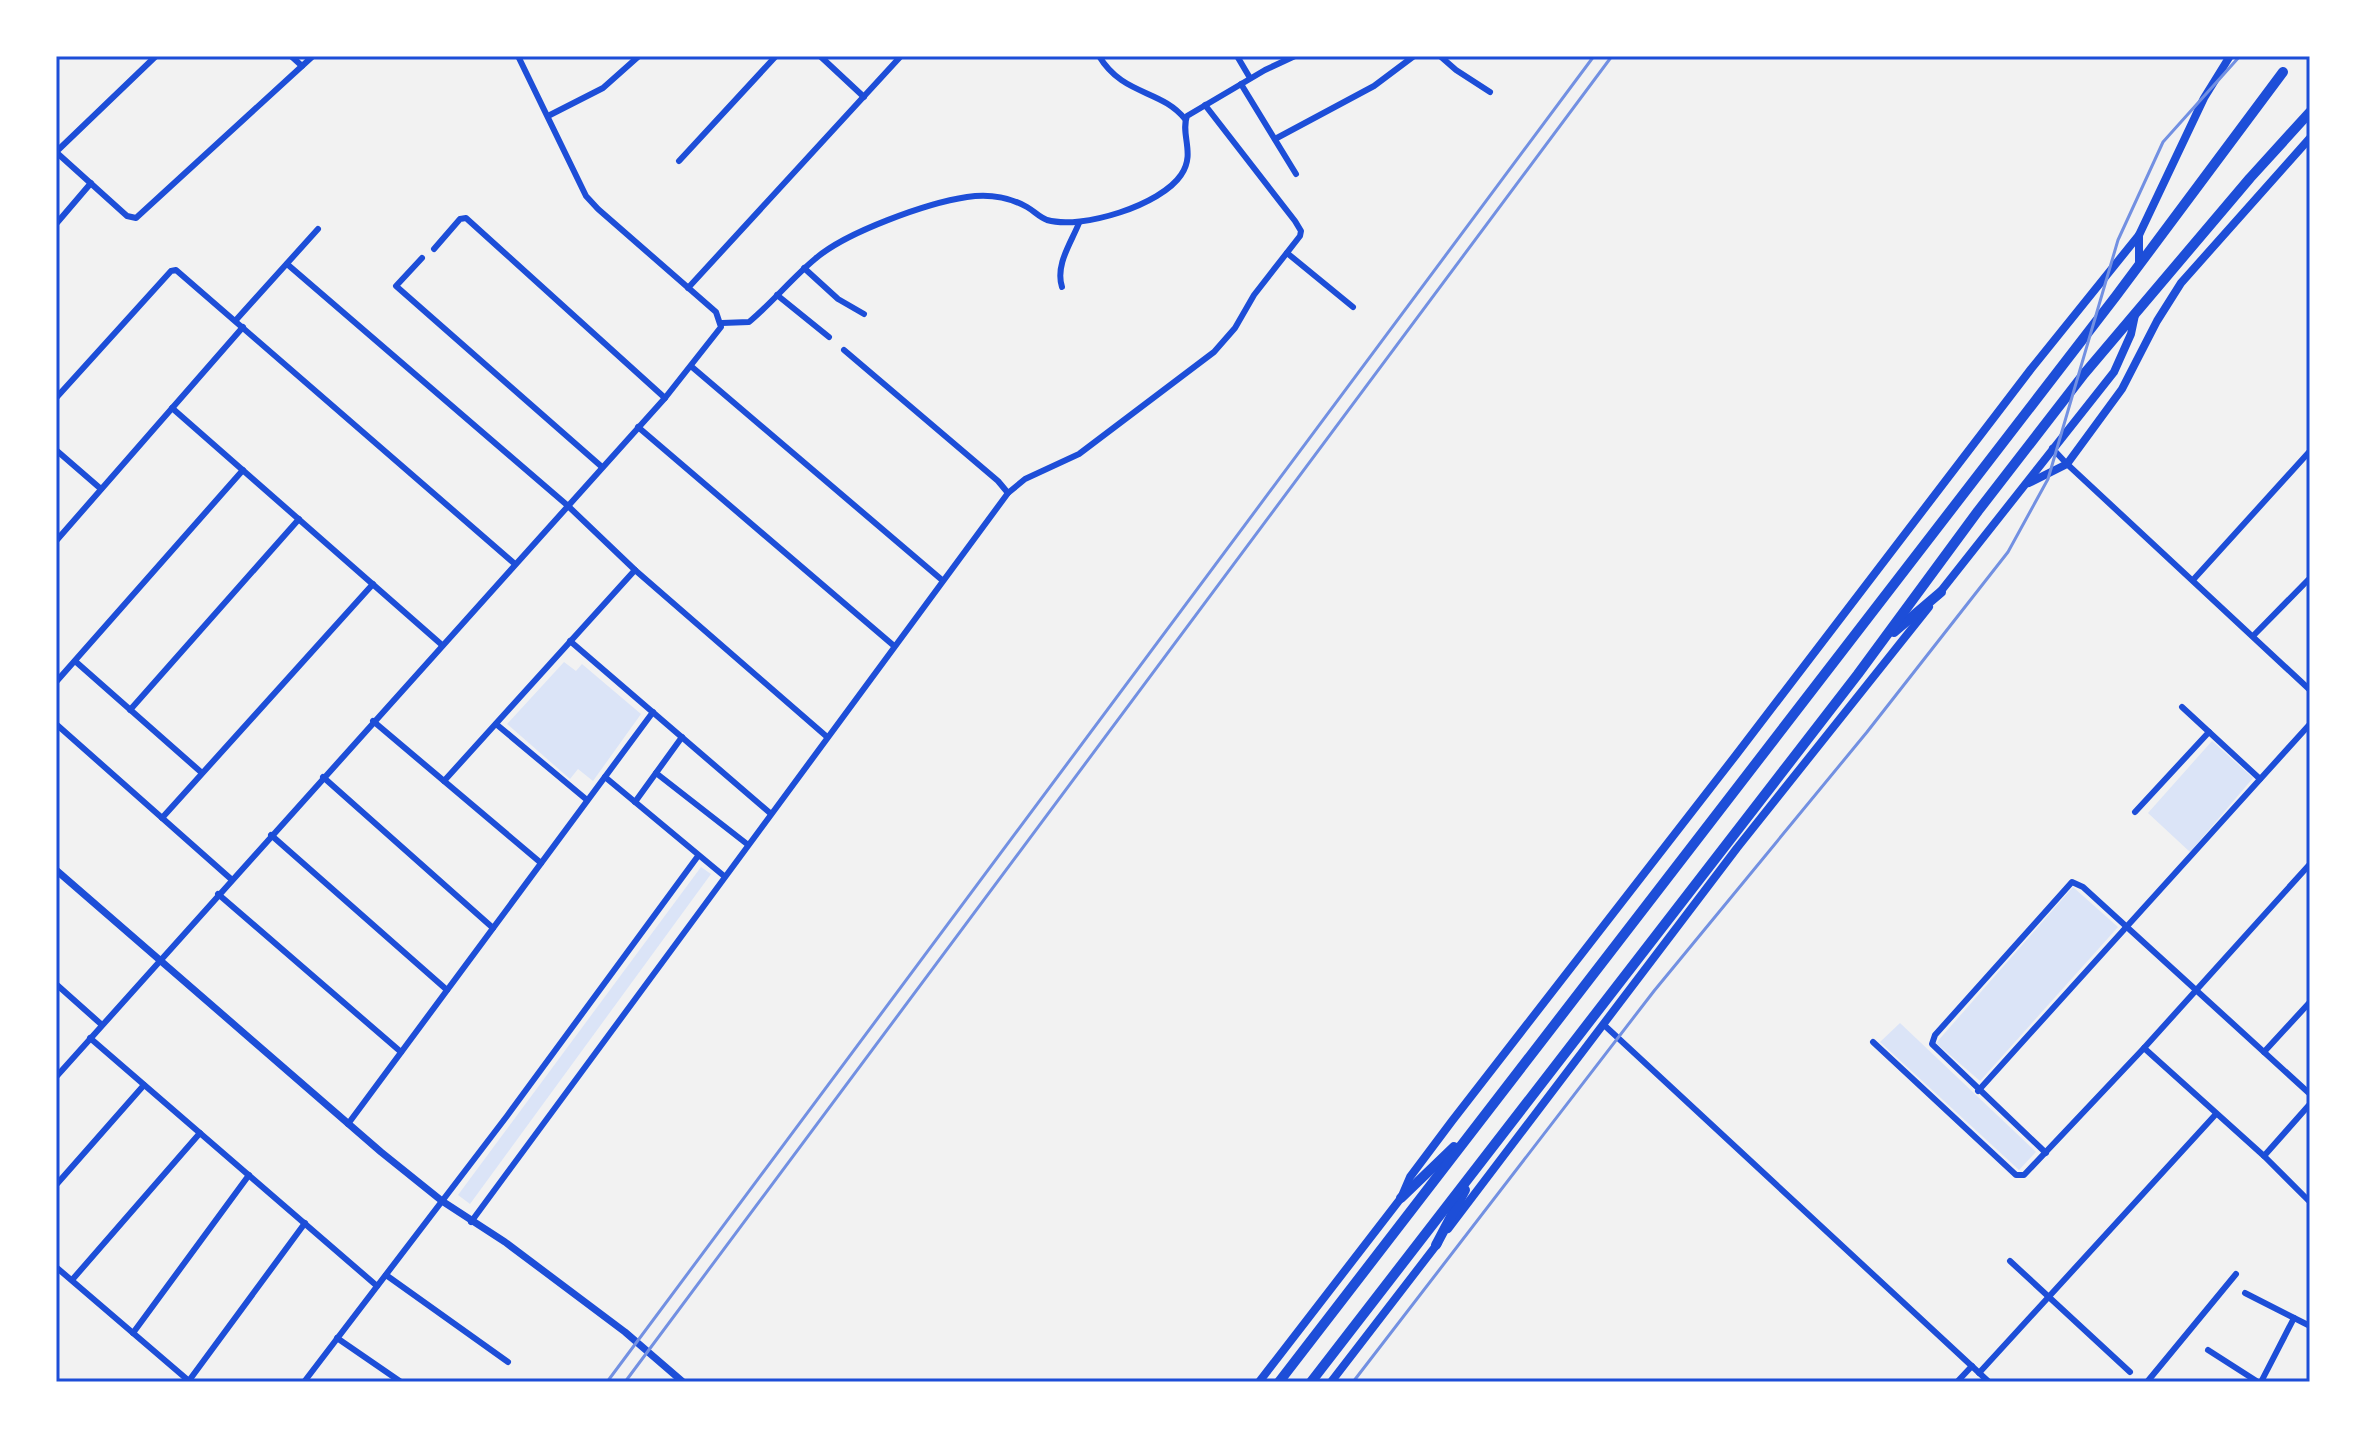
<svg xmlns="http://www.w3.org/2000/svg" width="2366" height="1438" font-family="Overpass,sans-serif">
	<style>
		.green { fill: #dbe4f7 }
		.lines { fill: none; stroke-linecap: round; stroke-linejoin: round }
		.minor { stroke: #1d4ed8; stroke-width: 6 }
		.tertiary { stroke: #1d4ed8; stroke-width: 7 }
		.secondary { stroke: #1d4ed8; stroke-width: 8 }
		.trunk { stroke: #1d4ed8; stroke-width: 10 }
		.rail { stroke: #7290e2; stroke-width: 3 }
		.neatline { fill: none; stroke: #1d4ed8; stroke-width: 3 }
	</style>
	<rect width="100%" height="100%" fill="#f2f2f2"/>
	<g class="green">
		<path d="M 564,662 L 576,671 L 582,664 L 641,714 L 593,781 L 578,769 L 570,779 L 507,724 Z"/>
		<path d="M 2212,741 L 2253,778 L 2190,852 L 2148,813 Z"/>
		<path d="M 701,867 L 711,874 L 470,1204 L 458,1195 Z"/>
		<path d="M 2073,887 L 2118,927 L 1980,1081 L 1936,1043 Z"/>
		<path d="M 1900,1023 L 2036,1152 L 2019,1170 L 1880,1042 Z"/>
	</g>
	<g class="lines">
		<g class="minor">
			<path d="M 291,56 L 302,66"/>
			<path d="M 820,56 L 864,97"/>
			<path d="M 1099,56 C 1123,96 1161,89 1185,119"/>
			<path d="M 1237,56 L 1250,78"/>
			<path d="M 1440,56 L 1456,70 L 1490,92"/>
			<path d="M 1241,84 L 1296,174"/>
			<path d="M 548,116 L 603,88 L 639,56"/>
			<path d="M 1275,139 L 1374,86 L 1414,56"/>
			<path d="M 56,152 L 127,216 L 136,218 L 313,56"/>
			<path d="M 56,152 L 156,56"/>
			<path d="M 679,161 L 776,56"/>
			<path d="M 56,224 L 91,183"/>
			<path d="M 434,249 L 460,219 L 466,218 L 665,398"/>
			<path d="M 1287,253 L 1353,307"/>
			<path d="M 422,258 L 396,286 L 602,467"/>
			<path d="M 287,264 L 567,505 L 635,570 L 826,736"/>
			<path d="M 804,268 L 838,299 L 864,314"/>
			<path d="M 1062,287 C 1055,265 1071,243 1079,223"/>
			<path d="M 688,288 L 901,56"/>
			<path d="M 777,295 L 829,337"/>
			<path d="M 236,320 L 318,229"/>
			<path d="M 722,323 L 749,322 C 772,303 792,278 815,259 C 846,232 927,203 967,197 C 987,194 1009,197 1027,207 C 1034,211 1039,217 1047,220 C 1082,230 1161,205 1181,175 C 1196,154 1180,134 1187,116 L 1265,70 L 1295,56"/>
			<path d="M 844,350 L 998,481 L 1008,493"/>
			<path d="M 692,367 L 942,580"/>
			<path d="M 56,398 L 171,271 L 176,270 L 515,564"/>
			<path d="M 172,408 L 442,645"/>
			<path d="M 638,427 L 893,645"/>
			<path d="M 2052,448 L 2067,464 L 2310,690"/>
			<path d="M 56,450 L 101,489"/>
			<path d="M 56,541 L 243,327"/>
			<path d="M 2193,580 L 2310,451"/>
			<path d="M 2253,636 L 2310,578"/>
			<path d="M 570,641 L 770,813"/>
			<path d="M 75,661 L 202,773"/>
			<path d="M 56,682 L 243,470"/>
			<path d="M 2182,707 L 2260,779"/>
			<path d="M 130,710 L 299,519"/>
			<path d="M 373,721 L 541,863"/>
			<path d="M 56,724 L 231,879"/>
			<path d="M 496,724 L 587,800"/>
			<path d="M 656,773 L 747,844"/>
			<path d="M 323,777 L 493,928"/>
			<path d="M 605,777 L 724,876"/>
			<path d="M 444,781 L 635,570"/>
			<path d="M 635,802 L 682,737"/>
			<path d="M 2135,812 L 2209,732"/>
			<path d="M 162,818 L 373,584"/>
			<path d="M 271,835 L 447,990"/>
			<path d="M 218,894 L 401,1052"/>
			<path d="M 56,984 L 102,1025"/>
			<path d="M 1603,1024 L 1989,1382"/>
			<path d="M 90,1038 L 377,1286"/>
			<path d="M 1873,1042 L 2016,1175 L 2024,1175 L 2144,1048 L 2310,864"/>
			<path d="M 2144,1048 L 2264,1156 L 2310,1202"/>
			<path d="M 2264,1052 L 2310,1002"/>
			<path d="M 56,1077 L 665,398 L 721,327 L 716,312 L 598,209 L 586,196 L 518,56"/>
			<path d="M 1978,1091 L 2310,724"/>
			<path d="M 348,1124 L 653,712"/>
			<path d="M 2046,1153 L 1932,1044 L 1935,1035 L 2072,882 L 2083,887 L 2310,1094"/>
			<path d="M 2264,1156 L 2310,1104"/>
			<path d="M 56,1185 L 144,1085"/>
			<path d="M 471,1222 L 1008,493 L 1025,479 L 1079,454 L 1214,352 L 1235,328 L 1254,295 L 1300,236 L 1301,231 L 1295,221 L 1205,105"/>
			<path d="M 2010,1261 L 2130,1372"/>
			<path d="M 56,1267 L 189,1381"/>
			<path d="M 386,1275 L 508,1362"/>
			<path d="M 72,1280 L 200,1133"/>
			<path d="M 2245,1293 L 2310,1326"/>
			<path d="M 133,1333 L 249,1175"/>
			<path d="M 337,1338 L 401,1382"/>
			<path d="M 2208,1350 L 2258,1382"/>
			<path d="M 1979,1373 L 2216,1114"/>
			<path d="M 188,1382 L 305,1223"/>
			<path d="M 304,1382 L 507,1116 L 698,856"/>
			<path d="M 1957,1382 L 1972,1366"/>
			<path d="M 2147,1382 L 2236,1274"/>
			<path d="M 2261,1382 L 2294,1318"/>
		</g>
		<path class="tertiary" d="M 56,870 L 381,1152 L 442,1201 L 505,1242 L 625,1332 L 683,1382"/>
		<g class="secondary">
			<path d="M 2139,265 L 2139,235 L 2204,98 L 2230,56"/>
			<path d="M 2029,483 L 2067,464 L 2122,389 L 2157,321 L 2181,283 L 2310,138"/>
			<path d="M 1937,596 L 2114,372 L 2131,334 L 2135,315"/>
			<path d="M 1448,1229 L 1737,848 L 1929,607"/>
			<path d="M 1259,1382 L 1401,1198 L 1410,1177 L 1452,1121 L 1736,755 L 2031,369 L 2139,235"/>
			<path d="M 1331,1382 L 1438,1243"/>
		</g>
		<g class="trunk">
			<path d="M 1894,632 L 1941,592"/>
			<path d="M 1401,1198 L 1454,1147"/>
			<path d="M 1436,1245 L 1465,1190"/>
			<path d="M 1279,1382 L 2116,296 L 2283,72"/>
			<path d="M 1311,1382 L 1858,674 L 1978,511 L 2084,374 L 2250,178 L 2310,112"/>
		</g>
		<g class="rail">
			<path d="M 607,1382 L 1594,56"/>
			<path d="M 625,1382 L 1612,56"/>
			<path d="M 1353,1382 L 1654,991 L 1867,732 L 2008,552 L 2048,479 L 2118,240 L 2163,142 L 2240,56"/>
		</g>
	</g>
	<rect width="2366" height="1438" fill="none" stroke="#ffffff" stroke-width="116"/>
	<rect x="58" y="58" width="2250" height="1322" class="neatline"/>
</svg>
